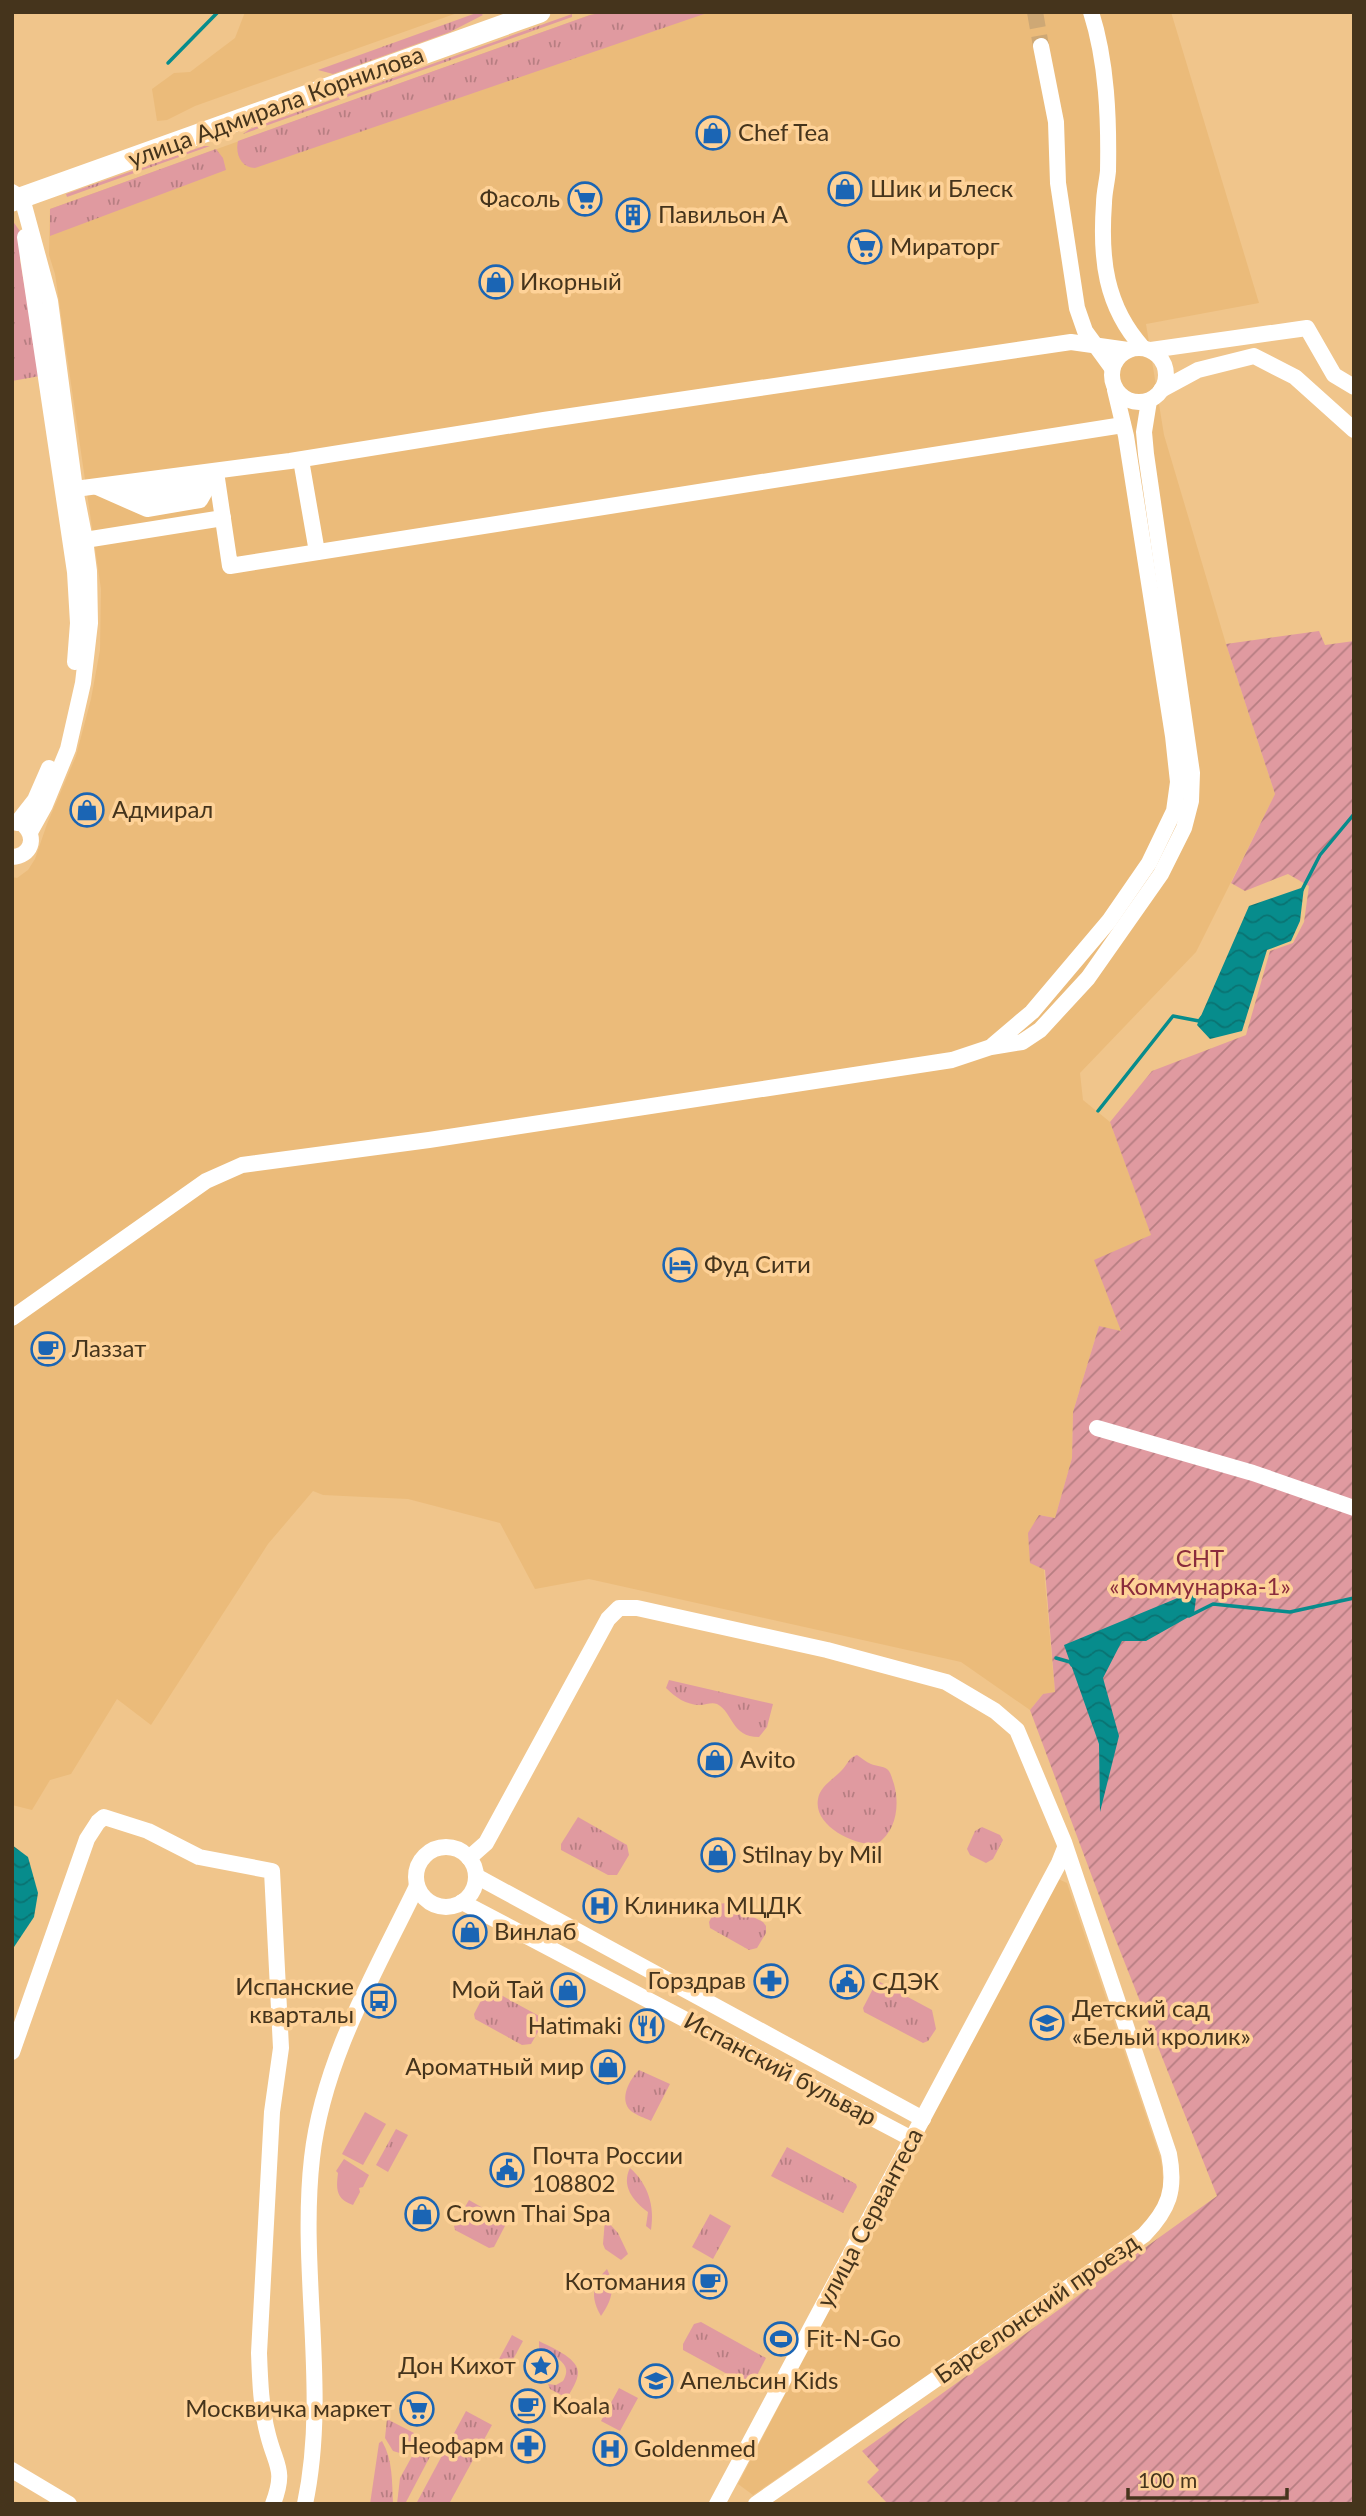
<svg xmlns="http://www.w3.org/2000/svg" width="1366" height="2516" font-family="Lato,sans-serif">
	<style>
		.built { fill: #ebbb7a }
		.grass { fill: url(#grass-tufts) }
		.garden { fill: url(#garden-furrows) }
		.pitch { fill: #e09aa0 }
		.water { fill: url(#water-waves) }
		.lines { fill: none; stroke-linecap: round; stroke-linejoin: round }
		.stream { stroke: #078c8c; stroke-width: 3.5 }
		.minor-tunnel { stroke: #cea875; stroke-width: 16; stroke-dasharray: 16 8; stroke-linecap: butt }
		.minor { stroke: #fff; stroke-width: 16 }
		.major { stroke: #fff; stroke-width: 21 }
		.labels { text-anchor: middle; stroke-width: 7; stroke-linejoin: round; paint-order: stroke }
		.street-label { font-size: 24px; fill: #45341c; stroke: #fed298 }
		.poi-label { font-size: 24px; fill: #45341c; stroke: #fed298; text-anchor: start }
		.park-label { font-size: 24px; fill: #8a2c3c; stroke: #fed298 }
	</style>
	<defs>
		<pattern id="grass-tufts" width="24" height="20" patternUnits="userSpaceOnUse" patternTransform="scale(1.75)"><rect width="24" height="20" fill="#e09aa0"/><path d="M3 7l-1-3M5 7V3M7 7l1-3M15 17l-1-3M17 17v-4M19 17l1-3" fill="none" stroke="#b77e82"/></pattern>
		<pattern id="garden-furrows" width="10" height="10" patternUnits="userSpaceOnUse" patternTransform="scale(1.75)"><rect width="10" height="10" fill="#e09aa0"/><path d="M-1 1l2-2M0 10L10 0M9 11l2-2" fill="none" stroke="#b77e82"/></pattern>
		<pattern id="water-waves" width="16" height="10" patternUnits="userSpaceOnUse" patternTransform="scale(1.75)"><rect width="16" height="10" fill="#078c8c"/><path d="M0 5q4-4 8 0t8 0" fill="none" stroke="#0a7372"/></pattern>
	</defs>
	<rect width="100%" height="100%" fill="#f0c58b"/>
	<g class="built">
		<path d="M 245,12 L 460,12 L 195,106 L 167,120 L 157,121 L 152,89 L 174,73 L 190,72 L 235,38 Z"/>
		<path d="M 605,12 L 1171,12 L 1259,303 L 1146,324 L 1164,435 L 1226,644 L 1275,794 L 1196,952 L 1080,1073 L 1083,1100 L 1110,1122 L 1152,1236 L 1121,1332 L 1099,1326 L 1073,1412 L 1072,1458 L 1055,1518 L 1039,1515 L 1055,1693 L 1043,1694 L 1030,1710 L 961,1662 L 589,1579 L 535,1589 L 500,1523 L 408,1499 L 323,1495 L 313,1491 L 268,1544 L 151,1725 L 117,1699 L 71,1774 L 50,1780 L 32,1810 L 12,1805 L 12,877 L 17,878 L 28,870 L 35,859 L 47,824 L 76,756 L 91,699 L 100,650 L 101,589 L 55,274 L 49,255 L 50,209 L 590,15 Z"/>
		<path d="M 1056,1878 L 1067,1883 L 1161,2160 L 1164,2189 L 1162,2200 L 1143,2226 L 1129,2237 L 753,2495 L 738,2484 Z"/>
	</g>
	<g class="grass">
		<path d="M 479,12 L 483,15 L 450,32 L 333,74 L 318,70 Z"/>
		<path d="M 605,12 L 710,12 L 255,168 C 241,168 235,154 238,141 L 590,15 Z"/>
		<path d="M 572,14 L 572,17 L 243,134 L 250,129 Z"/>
		<path d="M 204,146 L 210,146 L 67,197 L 66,194 Z"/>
		<path d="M 216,149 L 223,158 L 226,170 L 50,236 L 50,209 Z"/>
		<path d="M 12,220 L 22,234 L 20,260 L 40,376 L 12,381 Z"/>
		<path d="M 669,1680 L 773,1704 L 767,1727 L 759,1737 C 731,1737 733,1712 717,1704 C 711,1702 706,1705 700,1705 C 686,1705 675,1697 666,1688 Z"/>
		<path d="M 857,1755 C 862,1758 866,1762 871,1764 C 876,1766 883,1766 887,1769 C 891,1772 892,1779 894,1784 C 900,1806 896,1831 877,1844 C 855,1846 813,1826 818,1799 C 820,1786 834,1779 842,1770 C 848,1764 848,1758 857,1755 Z"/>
		<path d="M 578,1817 L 627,1845 L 629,1855 L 617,1875 L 608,1875 L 561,1850 L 561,1844 Z"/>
		<path d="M 982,1827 L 1000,1835 L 1003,1840 L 993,1859 L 986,1863 L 970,1855 L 967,1849 L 975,1831 Z"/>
		<path d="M 726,1903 L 763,1922 L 766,1926 L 766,1933 L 757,1948 L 749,1950 L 710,1928 L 709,1922 L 718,1904 Z"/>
		<path d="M 880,1982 L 932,2010 L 936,2029 L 928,2041 L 923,2043 L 864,2012 L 863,2008 L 876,1983 Z"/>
		<path d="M 490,1989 L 541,2017 L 542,2025 L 531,2044 L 522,2045 L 475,2019 L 474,2014 L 486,1991 Z"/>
		<path d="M 639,2070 L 670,2084 L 651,2121 C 645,2118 636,2115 631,2111 C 618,2099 630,2079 639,2070 Z"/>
		<path d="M 396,2129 L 408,2135 L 388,2172 L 376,2165 Z"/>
		<path d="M 787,2147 L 856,2184 L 857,2187 L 843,2213 L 771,2176 Z"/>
		<path d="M 630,2168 C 648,2184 655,2206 651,2230 L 646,2226 L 648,2212 C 633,2201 621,2186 630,2168 Z"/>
		<path d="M 469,2200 L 507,2222 L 494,2247 L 489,2248 L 455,2230 L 454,2226 Z"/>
		<path d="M 710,2214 L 731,2226 L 713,2259 L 692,2247 Z"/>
		<path d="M 605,2219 L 618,2233 L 628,2254 L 621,2260 L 605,2249 L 603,2244 Z"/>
		<path d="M 607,2269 C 616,2287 612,2300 601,2316 C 590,2297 592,2284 607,2269 Z"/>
		<path d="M 701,2322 L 766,2358 L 751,2387 L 683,2350 L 683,2344 L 694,2324 Z"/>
		<path d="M 512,2335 L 523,2341 L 510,2365 L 499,2359 Z"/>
		<path d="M 539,2341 C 550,2347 577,2357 578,2372 C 578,2381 571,2391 567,2398 L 550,2389 L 548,2384 L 556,2385 L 563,2381 C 571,2368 563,2362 553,2355 L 539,2355 Z"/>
		<path d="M 619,2388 L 638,2398 L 620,2431 L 601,2421 Z"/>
		<path d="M 466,2411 L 492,2425 L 449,2504 L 416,2504 Z"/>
		<path d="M 387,2419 L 414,2433 L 412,2446 L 403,2454 L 393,2451 L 385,2438 Z"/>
		<path d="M 421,2440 L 435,2447 L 405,2504 L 397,2504 L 400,2478 Z"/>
		<path d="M 382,2441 C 393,2460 392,2482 393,2504 L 370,2504 L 379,2443 Z"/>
	</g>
	<path class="garden" d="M 1319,631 L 1325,645 L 1354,641 L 1354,2504 L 888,2504 L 867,2482 L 879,2470 L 862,2451 L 1217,2196 L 1113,1933 L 1030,1710 L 1043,1694 L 1055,1692 L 1045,1570 L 1030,1563 L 1028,1533 L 1039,1515 L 1055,1518 L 1072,1458 L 1073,1412 L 1099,1326 L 1121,1331 L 1094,1260 L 1151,1235 L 1110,1122 L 1152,1071 L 1246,1035 L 1270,951 L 1293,943 L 1304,922 L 1309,886 L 1288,874 L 1245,891 L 1231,883 L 1275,794 L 1226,644 Z"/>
	<g class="pitch">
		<path d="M 365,2112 L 386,2124 L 363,2165 L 342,2154 Z"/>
		<path d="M 344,2159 L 369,2175 L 363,2187 L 359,2188 L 360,2192 L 353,2205 C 336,2199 336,2189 338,2173 L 336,2171 Z"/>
	</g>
	<g class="water">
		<path d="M 1304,887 L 1300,921 L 1291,941 L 1267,950 L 1242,1031 L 1210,1039 L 1197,1025 L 1249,906 Z"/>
		<path d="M 1197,1590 L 1194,1614 L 1146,1641 L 1122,1641 L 1103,1678 L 1119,1736 L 1100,1812 L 1099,1744 L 1064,1645 Z"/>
		<path d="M 12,1845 L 28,1857 L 38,1893 L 34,1917 L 12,1950 Z"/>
	</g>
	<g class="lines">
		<g class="stream">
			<path d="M 168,63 L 218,12"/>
			<path d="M 1302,890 L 1320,855 L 1354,814"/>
			<path d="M 1098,1111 L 1173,1016 L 1199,1021 L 1202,1017"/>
			<path d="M 1189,1616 L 1213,1604 L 1290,1612 L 1354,1598"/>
			<path d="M 1056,1658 L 1070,1662 L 1072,1665"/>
		</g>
		<path class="minor-tunnel" d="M 1035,12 L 1041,46"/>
		<g class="minor">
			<path d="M 1091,12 C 1107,62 1109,119 1108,171 C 1107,182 1104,193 1104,203 C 1100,258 1105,306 1143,348"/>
			<path d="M 1041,46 L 1056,122 L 1058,183 L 1077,308 L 1085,331 L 1112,368"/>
			<path d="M 12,192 L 22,198 L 50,301 L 75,489 L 85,540 L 89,571 L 90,623 L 83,683 L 68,749 L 45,805 L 30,832"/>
			<path d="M 25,237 L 75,572 L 78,623 L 75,662"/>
			<circle cx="1139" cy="375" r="27"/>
			<path d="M 1151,350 L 1307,328 L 1334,375 L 1354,387"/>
			<path d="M 1161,390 L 1198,370 L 1254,356 L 1295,377 L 1354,430"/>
			<path d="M 301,460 L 317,552"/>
			<path d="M 216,472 L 230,566 L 1123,425"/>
			<path d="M 97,487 L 147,509 L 200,500 L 216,472"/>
			<path d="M 75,489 L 290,461 L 544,420 L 1071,342 L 1128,350"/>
			<path d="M 124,492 L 145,495 L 198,487 L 212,475"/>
			<path d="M 85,540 L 223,518"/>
			<path d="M 17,823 L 35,800 L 49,768"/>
			<path d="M 12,857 C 31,856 37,838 24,825"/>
			<path d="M 993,1045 L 1032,1012 L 1109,921 L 1149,863 L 1174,811 L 1178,782 L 1173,736 L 1126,436 L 1115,390"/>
			<path d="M 12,1318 L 206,1181 L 242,1165 L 429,1140 L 952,1060 L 991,1047 L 1022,1042 L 1040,1030 L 1088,978 L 1161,874 L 1184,828 L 1191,801 L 1192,773 L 1146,454 L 1144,432 L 1149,401"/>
			<path d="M 1097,1428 L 1253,1473 L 1354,1508"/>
			<circle cx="446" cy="1877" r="30"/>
			<path d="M 469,1858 L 486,1843 L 608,1619 L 619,1608 L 637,1608 L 827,1650 L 946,1682 L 995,1711 L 1017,1730 L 1064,1842 L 1169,2154 C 1176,2190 1169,2209 1144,2235 L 756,2504"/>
			<path d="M 476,1876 L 923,2119"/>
			<path d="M 462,1902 L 912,2139"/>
			<path d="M 12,2052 L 87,1839 L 98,1822 L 104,1817 L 148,1831 L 199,1857 L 272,1871 L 281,2048 L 272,2112 L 259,2353 C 260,2380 261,2409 268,2435 C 276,2467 286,2469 273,2504"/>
			<path d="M 12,2470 L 69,2504"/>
			<path d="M 305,2504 C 329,2391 299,2272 312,2158 C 323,2060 375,1973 417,1886"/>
			<path d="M 717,2504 L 1059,1863 L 1065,1848"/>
		</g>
		<path class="major" d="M 12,201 L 540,12"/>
	</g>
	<defs>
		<symbol id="shop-ring" viewBox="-11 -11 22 22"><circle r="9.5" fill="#fed298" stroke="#1b65b4" stroke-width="1.5"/><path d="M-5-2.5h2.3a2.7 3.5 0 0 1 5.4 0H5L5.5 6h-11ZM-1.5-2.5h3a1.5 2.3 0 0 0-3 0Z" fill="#1b65b4"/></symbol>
		<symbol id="supermarket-ring" viewBox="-11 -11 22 22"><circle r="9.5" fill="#fed298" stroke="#1b65b4" stroke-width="1.5"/><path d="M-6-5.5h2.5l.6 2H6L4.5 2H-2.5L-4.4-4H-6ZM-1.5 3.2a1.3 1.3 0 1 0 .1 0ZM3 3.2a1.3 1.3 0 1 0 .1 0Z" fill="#1b65b4"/></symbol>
		<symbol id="building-ring" viewBox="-11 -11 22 22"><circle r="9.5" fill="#fed298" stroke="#1b65b4" stroke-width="1.5"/><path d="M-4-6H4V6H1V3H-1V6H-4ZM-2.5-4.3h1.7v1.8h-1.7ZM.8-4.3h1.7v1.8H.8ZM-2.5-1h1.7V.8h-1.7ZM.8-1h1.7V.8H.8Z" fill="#1b65b4"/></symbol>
		<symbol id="hotel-ring" viewBox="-11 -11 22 22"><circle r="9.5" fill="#fed298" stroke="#1b65b4" stroke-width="1.5"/><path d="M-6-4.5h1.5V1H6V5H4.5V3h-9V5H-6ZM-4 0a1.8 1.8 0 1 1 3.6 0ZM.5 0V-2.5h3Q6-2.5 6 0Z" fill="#1b65b4"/></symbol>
		<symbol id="cafe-ring" viewBox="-11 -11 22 22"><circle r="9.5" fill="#fed298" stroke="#1b65b4" stroke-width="1.5"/><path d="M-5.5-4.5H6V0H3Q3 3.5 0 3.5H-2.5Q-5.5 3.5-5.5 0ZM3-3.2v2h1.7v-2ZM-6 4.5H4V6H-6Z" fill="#1b65b4"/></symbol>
		<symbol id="hospital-ring" viewBox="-11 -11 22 22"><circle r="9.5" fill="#fed298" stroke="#1b65b4" stroke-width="1.5"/><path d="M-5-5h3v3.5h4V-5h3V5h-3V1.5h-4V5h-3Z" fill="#1b65b4"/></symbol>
		<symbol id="pharmacy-ring" viewBox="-11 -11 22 22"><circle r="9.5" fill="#fed298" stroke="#1b65b4" stroke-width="1.5"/><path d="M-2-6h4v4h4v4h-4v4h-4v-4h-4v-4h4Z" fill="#1b65b4"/></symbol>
		<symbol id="civic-ring" viewBox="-11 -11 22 22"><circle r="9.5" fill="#fed298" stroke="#1b65b4" stroke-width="1.5"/><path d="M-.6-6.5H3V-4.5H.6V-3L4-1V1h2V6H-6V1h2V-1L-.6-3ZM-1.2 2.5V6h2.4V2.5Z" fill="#1b65b4"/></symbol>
		<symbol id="bus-ring" viewBox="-11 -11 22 22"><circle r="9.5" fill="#fed298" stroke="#1b65b4" stroke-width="1.5"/><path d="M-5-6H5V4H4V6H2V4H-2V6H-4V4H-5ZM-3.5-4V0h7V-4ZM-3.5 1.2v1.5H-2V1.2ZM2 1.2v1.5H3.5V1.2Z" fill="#1b65b4"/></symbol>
		<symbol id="school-ring" viewBox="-11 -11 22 22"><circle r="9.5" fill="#fed298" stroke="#1b65b4" stroke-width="1.5"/><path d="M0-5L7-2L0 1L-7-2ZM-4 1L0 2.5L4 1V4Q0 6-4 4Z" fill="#1b65b4"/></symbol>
		<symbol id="restaurant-ring" viewBox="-11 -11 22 22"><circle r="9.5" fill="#fed298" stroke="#1b65b4" stroke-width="1.5"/><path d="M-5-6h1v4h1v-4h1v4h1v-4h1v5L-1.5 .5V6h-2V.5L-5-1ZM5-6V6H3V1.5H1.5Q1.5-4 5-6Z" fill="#1b65b4"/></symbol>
		<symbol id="stadium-ring" viewBox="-11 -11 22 22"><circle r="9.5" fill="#fed298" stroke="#1b65b4" stroke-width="1.5"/><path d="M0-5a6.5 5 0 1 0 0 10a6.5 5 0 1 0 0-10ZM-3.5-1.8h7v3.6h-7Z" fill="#1b65b4"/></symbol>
		<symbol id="sight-ring" viewBox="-11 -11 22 22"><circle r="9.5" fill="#fed298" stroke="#1b65b4" stroke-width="1.5"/><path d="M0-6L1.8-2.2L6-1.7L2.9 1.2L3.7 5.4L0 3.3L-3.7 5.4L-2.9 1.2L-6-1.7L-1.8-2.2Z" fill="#1b65b4"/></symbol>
	</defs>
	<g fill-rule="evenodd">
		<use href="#shop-ring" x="694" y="114" width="38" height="38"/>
		<use href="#shop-ring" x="826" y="170" width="38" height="38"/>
		<use href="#supermarket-ring" x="566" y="180" width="38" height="38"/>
		<use href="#building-ring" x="614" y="196" width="38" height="38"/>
		<use href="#supermarket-ring" x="846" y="228" width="38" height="38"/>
		<use href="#shop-ring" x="477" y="263" width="38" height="38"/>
		<use href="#shop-ring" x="68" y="791" width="38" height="38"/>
		<use href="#hotel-ring" x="661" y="1246" width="38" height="38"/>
		<use href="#cafe-ring" x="29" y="1330" width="38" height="38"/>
		<use href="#shop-ring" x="696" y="1741" width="38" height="38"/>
		<use href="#shop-ring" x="699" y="1836" width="38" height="38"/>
		<use href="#hospital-ring" x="581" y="1887" width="38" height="38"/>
		<use href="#shop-ring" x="451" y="1913" width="38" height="38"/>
		<use href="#pharmacy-ring" x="752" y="1962" width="38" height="38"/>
		<use href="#civic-ring" x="828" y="1963" width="38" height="38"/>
		<use href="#shop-ring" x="549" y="1971" width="38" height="38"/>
		<use href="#bus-ring" x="360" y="1982" width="38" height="38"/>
		<use href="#school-ring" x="1028" y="2004" width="38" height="38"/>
		<use href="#restaurant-ring" x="628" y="2007" width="38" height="38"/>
		<use href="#shop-ring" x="589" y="2048" width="38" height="38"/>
		<use href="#civic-ring" x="488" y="2151" width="38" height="38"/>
		<use href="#shop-ring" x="403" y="2195" width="38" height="38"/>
		<use href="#cafe-ring" x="691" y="2263" width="38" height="38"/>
		<use href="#stadium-ring" x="762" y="2320" width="38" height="38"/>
		<use href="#sight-ring" x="522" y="2347" width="38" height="38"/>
		<use href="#school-ring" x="637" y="2362" width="38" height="38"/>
		<use href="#cafe-ring" x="509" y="2387" width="38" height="38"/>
		<use href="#supermarket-ring" x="398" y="2390" width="38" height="38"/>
		<use href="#pharmacy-ring" x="509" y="2427" width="38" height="38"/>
		<use href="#hospital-ring" x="591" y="2430" width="38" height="38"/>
	</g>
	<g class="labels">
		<g class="street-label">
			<text transform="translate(276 107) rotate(-20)" y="8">улица Адмирала Корнилова</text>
			<text transform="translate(780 2069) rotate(28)" y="8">Испанский бульвар</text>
			<text transform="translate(870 2218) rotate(-62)" y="8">улица Сервантеса</text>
			<text transform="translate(1037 2309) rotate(-35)" y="8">Барселонский проезд</text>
		</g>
		<g class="poi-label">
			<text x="738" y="141">Chef Tea</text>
			<text x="870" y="197">Шик и Блеск</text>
			<text x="560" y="207" text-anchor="end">Фасоль</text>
			<text x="658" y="223">Павильон А</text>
			<text x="890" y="255">Мираторг</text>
			<text x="520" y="290">Икорный</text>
			<text x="112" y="818">Адмирал</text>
			<text x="704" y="1273">Фуд Сити</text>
			<text x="72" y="1357">Лаззат</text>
			<text x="740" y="1768">Avito</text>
			<text x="742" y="1863">Stilnay by Mil</text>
			<text x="624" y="1914">Клиника МЦДК</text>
			<text x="494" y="1940">Винлаб</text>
			<text x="746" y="1989" text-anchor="end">Горздрав</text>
			<text x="872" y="1990">СДЭК</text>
			<text x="354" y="1995" text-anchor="end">Испанские<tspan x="354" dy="28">кварталы</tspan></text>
			<text x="544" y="1998" text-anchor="end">Мой Тай</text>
			<text x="1072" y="2017">Детский сад<tspan x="1072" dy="28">«Белый кролик»</tspan></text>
			<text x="622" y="2034" text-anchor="end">Hatimaki</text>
			<text x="584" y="2075" text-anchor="end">Ароматный мир</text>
			<text x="532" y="2164">Почта России<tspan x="532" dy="28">108802</tspan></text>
			<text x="446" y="2222">Crown Thai Spa</text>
			<text x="686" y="2290" text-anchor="end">Котомания</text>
			<text x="806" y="2347">Fit-N-Go</text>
			<text x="516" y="2374" text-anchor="end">Дон Кихот</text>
			<text x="680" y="2389">Апельсин Kids</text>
			<text x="552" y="2414">Koala</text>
			<text x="392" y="2417" text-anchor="end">Москвичка маркет</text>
			<text x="504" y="2454" text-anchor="end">Неофарм</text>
			<text x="634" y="2457">Goldenmed</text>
		</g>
		<g class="park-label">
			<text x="1200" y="1567">СНТ<tspan x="1200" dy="28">«Коммунарка-1»</tspan></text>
		</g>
	</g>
	<rect width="1366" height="2516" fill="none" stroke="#45341c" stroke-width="28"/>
	<path d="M1128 2488v10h159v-10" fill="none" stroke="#45341c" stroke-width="3.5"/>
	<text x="1138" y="2488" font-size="21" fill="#45341c" stroke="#fed298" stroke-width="5" paint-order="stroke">100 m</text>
</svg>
